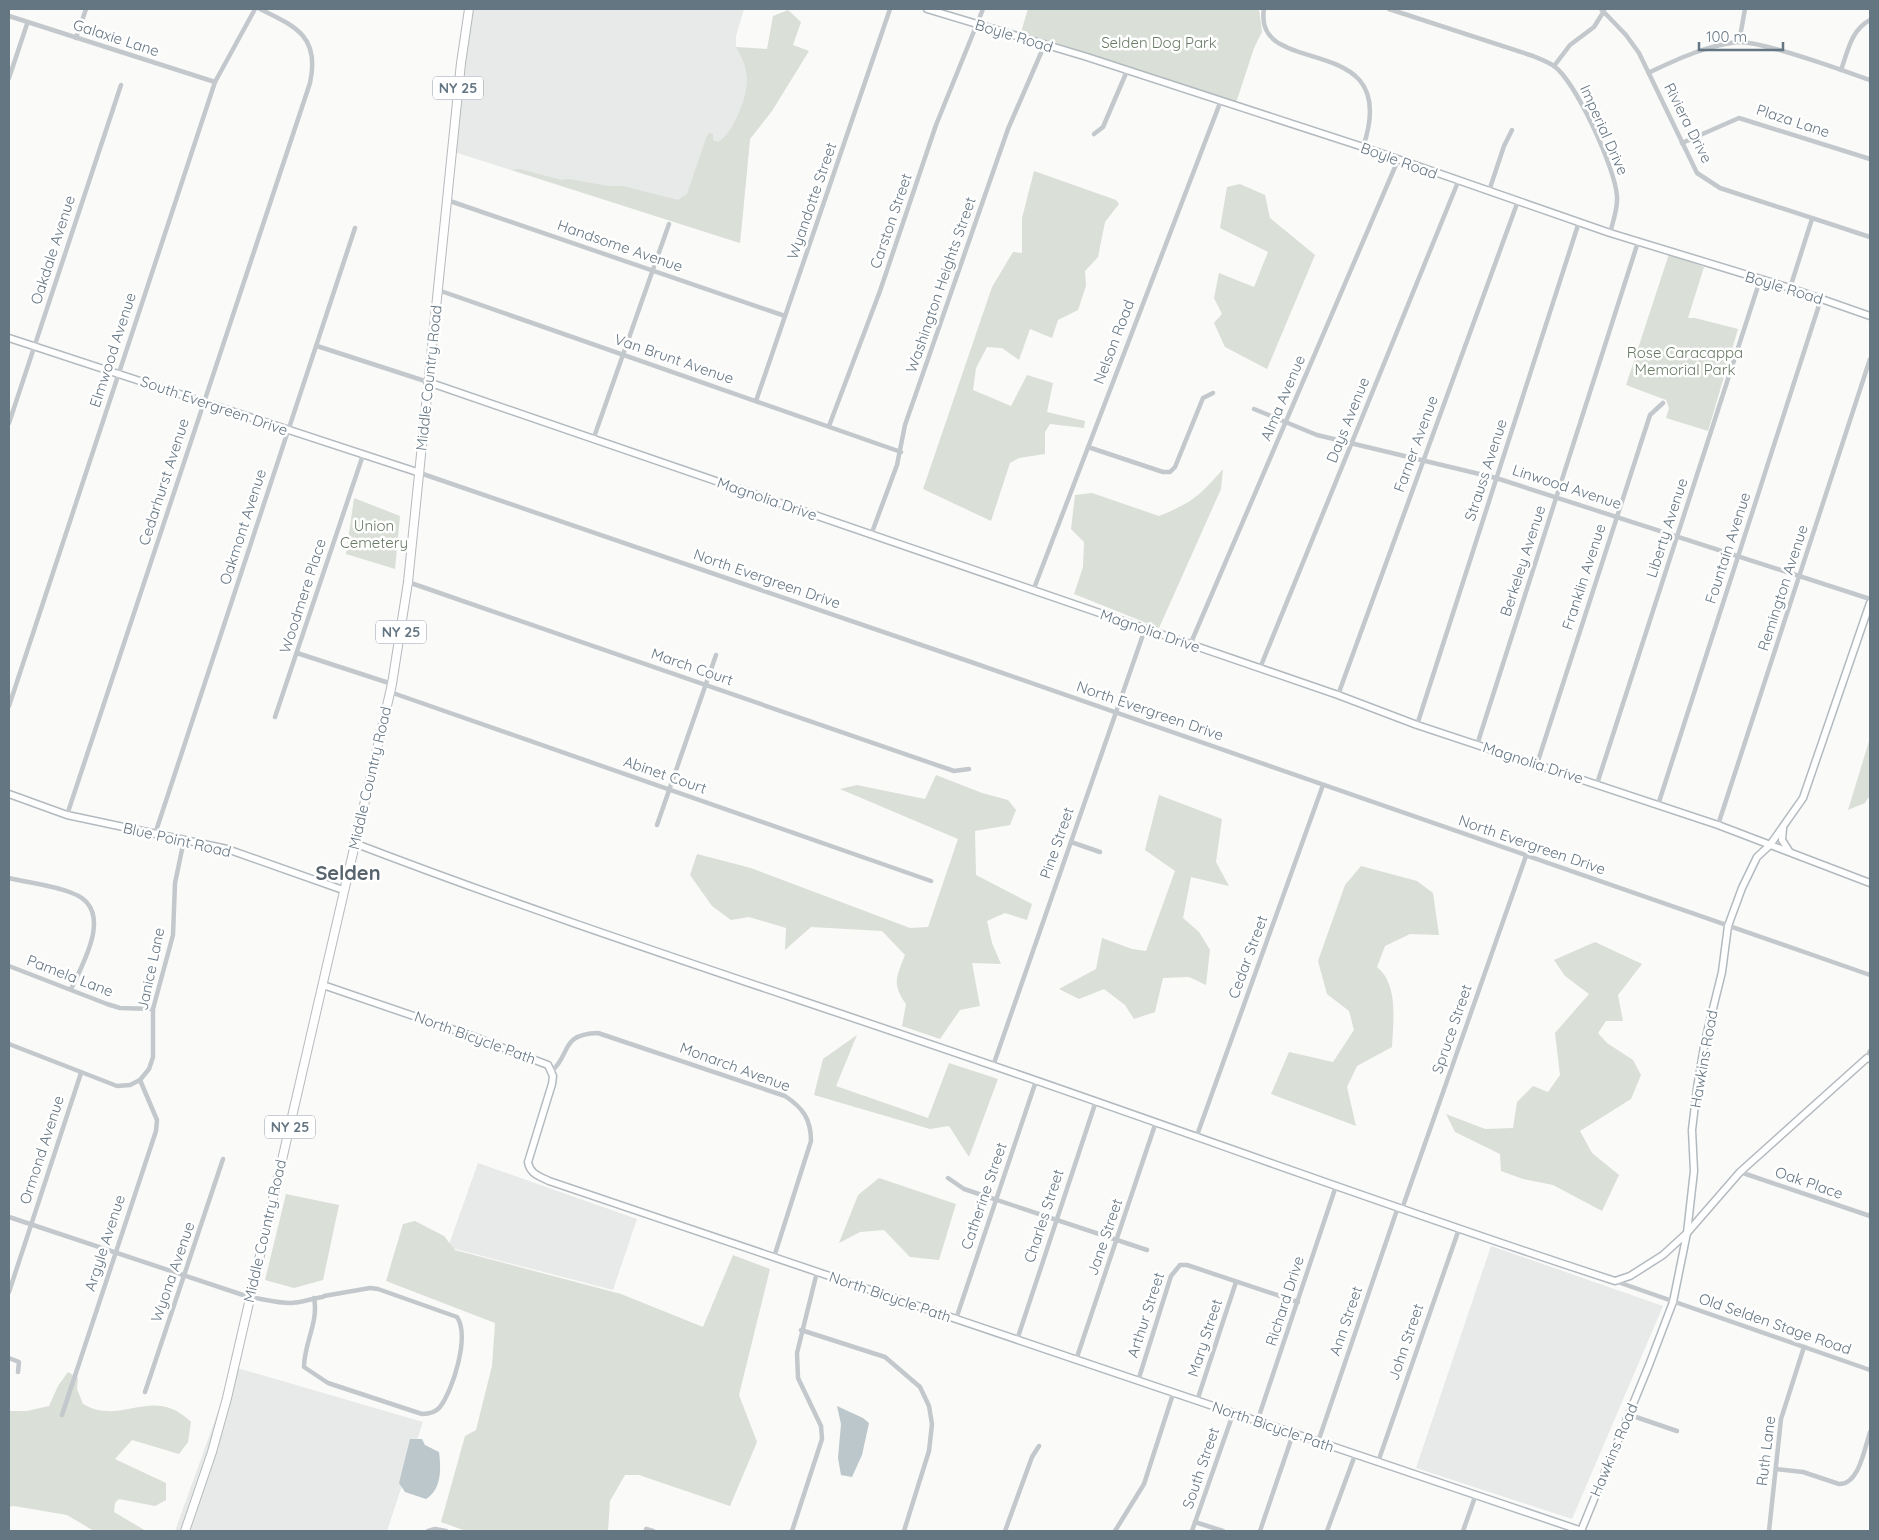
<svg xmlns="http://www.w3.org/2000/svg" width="1879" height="1540" font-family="Quicksand,sans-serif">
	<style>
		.built { fill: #e8e9e9 }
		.green { fill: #dadfd7 }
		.water { fill: #bbc7cb }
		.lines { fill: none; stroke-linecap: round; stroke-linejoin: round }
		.secondary-casing { stroke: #b3babf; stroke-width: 9 }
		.primary-casing { stroke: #b5babe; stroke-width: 10 }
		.street { stroke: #c3c8cc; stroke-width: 4.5 }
		.secondary { stroke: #fff; stroke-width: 6 }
		.primary { stroke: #fff; stroke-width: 8 }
		.labels { text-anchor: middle; stroke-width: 5; stroke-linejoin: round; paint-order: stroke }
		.shield { fill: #fff; stroke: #939fa8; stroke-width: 1 }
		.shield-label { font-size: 14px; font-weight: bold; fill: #657683 }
		.street-label { font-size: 15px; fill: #657683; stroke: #fff }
		.park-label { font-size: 15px; fill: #687a64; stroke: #fff }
		.district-label { font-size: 20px; font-weight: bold; fill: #57646e; stroke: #fff }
	</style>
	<rect width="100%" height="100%" fill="#fafaf8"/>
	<g class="built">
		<path d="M 469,9 L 744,9 L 736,36 L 736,47 L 773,59 L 750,139 L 740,243 L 451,151 Z"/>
		<path d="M 478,1163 L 637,1219 L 613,1290 L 448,1247 Z"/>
		<path d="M 1491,1246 L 1663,1306 L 1572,1519 L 1416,1468 Z"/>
		<path d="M 234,1367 L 423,1422 L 387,1531 L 175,1531 Z"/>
	</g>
	<g class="green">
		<path d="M 1028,9 L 1259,9 L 1262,32 L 1254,48 L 1236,103 L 1021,32 Z"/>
		<path d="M 788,10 L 801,22 L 793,45 L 809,51 L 772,111 L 750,139 L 740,243 L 512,170 L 520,169 L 561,180 L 569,179 L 608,186 L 623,186 L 678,200 L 687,194 L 706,138 L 709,133 L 713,134 L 713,140 L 718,142 C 733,134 747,98 747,80 C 747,68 742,57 736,47 L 767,49 L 773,16 Z"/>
		<path d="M 1034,171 L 1116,200 L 1119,204 L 1105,222 L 1098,257 L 1085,271 L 1086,286 L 1078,310 L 1058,320 L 1052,338 L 1030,329 L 1019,360 L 1002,348 L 987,347 L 976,368 L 973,390 L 1011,406 L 1027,375 L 1053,383 L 1047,412 L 1085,421 L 1084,428 L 1050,424 L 1045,432 L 1045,454 L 1019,458 L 1010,463 L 991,521 L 923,489 L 992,287 L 1013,252 L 1022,253 L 1022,218 Z"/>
		<path d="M 1240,184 L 1265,195 L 1270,218 L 1315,255 L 1267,369 L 1225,347 L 1214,323 L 1222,314 L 1214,298 L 1219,273 L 1254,287 L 1268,252 L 1220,228 L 1227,187 Z"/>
		<path d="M 1669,254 L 1704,267 L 1688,318 L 1695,318 L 1738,329 L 1708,431 L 1666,418 L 1669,408 L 1666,400 L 1626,385 Z"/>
		<path d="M 1223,469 L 1221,489 L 1159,628 L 1074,594 L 1083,567 L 1084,542 L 1071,529 L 1075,495 L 1092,493 L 1159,516 C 1191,503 1200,496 1223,469 Z"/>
		<path d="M 354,498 L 400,516 L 395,569 L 346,554 Z"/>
		<path d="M 1870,738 L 1870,795 L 1865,803 L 1848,810 Z"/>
		<path d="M 936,775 L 982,793 L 1008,800 L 1016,810 L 1010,825 L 975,831 L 976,875 L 1032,904 L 1027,920 L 1005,913 L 987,921 L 992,943 L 1001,964 L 972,963 L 980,1006 L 960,1010 L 940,1039 L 902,1026 L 906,1004 C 892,984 896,978 905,955 L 882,931 L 811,927 L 785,950 L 786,928 L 749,917 L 731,920 L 712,906 L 690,875 L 697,854 L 751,868 L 910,928 L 928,927 L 958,839 L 840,789 L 857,785 L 925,799 Z"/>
		<path d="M 1159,795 L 1222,819 L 1216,862 L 1229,886 L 1191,877 L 1183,918 L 1199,932 L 1210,950 L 1206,985 L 1189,977 L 1163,978 L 1155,1012 L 1134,1019 L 1125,1005 L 1104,989 L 1079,999 L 1059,989 L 1096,969 L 1102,938 L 1132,949 L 1146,951 L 1175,871 L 1145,850 Z"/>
		<path d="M 1361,866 L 1417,881 L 1433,893 L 1439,935 L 1410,934 L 1385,946 L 1377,967 C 1399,985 1393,1022 1392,1047 L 1357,1066 L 1347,1087 L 1356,1126 L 1271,1094 L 1289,1052 L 1333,1062 L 1354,1030 L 1349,1011 L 1327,994 L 1318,961 L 1345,885 Z"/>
		<path d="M 1595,942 L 1642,964 L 1618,995 L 1623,1021 L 1606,1021 L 1598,1033 L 1607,1043 L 1633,1060 L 1641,1075 L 1631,1099 L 1580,1131 L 1592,1153 L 1619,1175 L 1602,1211 L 1553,1185 L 1523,1179 L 1501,1171 L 1500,1154 L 1455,1132 L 1446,1114 L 1485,1129 L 1513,1128 L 1517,1102 L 1533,1086 L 1548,1092 L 1560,1075 L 1555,1033 L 1589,994 L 1565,976 L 1554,960 Z"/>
		<path d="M 857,1035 L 836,1086 L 928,1118 L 949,1063 L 998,1079 L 969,1157 L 949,1126 L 930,1129 L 814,1095 L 823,1059 Z"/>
		<path d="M 879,1178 L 956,1204 L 939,1260 L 910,1257 L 884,1230 L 860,1232 L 839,1243 L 858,1195 Z"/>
		<path d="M 286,1194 L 339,1205 L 323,1280 L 294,1288 L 265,1280 Z"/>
		<path d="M 415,1221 L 444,1236 L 455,1250 L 621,1294 L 703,1327 L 733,1255 L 770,1269 L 739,1395 L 757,1442 L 730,1506 L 639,1475 L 625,1475 L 610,1501 L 608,1531 L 466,1531 L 441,1522 L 465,1436 L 476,1430 L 492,1366 L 495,1323 L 386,1281 L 403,1224 Z"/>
		<path d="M 68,1372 L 78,1378 L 77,1389 L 83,1404 C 123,1427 152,1384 191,1422 L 188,1442 L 179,1454 L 132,1440 L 115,1459 L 166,1483 L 166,1500 L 155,1506 L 119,1499 L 115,1503 L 114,1512 L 146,1531 L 94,1531 L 67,1515 L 14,1506 L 9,1507 L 9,1411 L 27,1411 L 49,1406 L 58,1386 Z"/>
	</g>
	<g class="water">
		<path d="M 837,1406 L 863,1418 L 869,1423 L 862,1455 L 852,1477 L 841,1475 L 838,1458 L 841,1424 Z"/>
		<path d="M 410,1439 L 422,1439 L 425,1445 L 439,1452 C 441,1468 442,1489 426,1499 L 405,1492 L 399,1483 Z"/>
	</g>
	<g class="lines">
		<defs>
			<g id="secondary">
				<path d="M 927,9 L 1087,57 L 1363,147 L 1610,233 L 1790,288 L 1870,316"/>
				<path d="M 9,338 L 420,473"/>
				<path d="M 428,382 L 1338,695 L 1417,725 L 1718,825 L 1870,883"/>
				<path d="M 9,794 L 67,815 L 227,849 L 343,890"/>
				<path d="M 1783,828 L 1782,840 L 1789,851"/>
				<path d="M 354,843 C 565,924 780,992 994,1066 C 1201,1137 1406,1213 1615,1281 L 1630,1276 L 1663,1255 L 1687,1233 L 1740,1172 L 1867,1058 L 1870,1059"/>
				<path d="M 323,985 L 472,1036 L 548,1065 L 553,1076 L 552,1084 L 528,1162 C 530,1174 539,1176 549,1181 L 1582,1531"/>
				<path d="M 1581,1531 L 1649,1365 L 1673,1302 L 1687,1233 L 1694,1171 L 1692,1130 L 1697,1088 L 1705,1041 L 1722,972 L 1728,926 L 1742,888 L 1757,857 L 1770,845 L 1803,798 L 1870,603"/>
			</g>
			<path id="primary" d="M 185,1531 L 212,1452 L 227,1398 L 392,684 L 408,582 L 461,63 L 469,9"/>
		</defs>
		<use href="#secondary" class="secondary-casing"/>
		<use href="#primary" class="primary-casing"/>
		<g class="street">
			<path d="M 1264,9 C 1252,81 1404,27 1363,147"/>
			<path d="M 1389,9 L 1533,56 C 1540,59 1548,62 1554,66 C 1576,82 1615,168 1617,196 C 1618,209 1613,221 1610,233"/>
			<path d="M 1601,9 L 1626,35 L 1639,53 L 1697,173 L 1720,188 L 1870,237"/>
			<path d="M 9,16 L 215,82"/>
			<path d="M 76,38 L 86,9"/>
			<path d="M 1739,42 L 1745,9"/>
			<path d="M 1554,66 L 1570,45 L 1594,27 L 1604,11"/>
			<path d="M 1841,70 C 1848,51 1851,30 1870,20"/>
			<path d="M 1650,72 C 1678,59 1705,46 1737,42 C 1760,40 1844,71 1870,80"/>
			<path d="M 9,78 L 27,24"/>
			<path d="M 1094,134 L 1103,127 L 1127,71"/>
			<path d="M 1682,143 L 1739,118 L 1870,159"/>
			<path d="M 1489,191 L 1504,146 L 1512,130"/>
			<path d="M 447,200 L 785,316"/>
			<path d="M 1790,288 L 1812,219"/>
			<path d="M 438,290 L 901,452"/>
			<path d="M 317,346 L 428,382"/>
			<path d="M 756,401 L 890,9"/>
			<path d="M 1254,409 L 1317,435 L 1496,478 L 1870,599"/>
			<path d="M 9,423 L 121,85"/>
			<path d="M 829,426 L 880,291 L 936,125 L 983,9"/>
			<path d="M 593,440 L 669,224"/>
			<path d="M 1088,447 L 1163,472 L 1170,472 L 1175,467 L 1203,398 L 1213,393"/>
			<path d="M 420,473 L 971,662 L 1870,975"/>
			<path d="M 871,535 L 897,465 L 905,425 L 1008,129 L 1044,46"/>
			<path d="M 408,582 L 954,771 L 969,769"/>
			<path d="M 1033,591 L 1220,103"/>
			<path d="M 1190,645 L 1398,160"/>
			<path d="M 297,653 L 392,684"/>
			<path d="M 1260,668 L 1458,182"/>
			<path d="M 390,692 L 931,881"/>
			<path d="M 1338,695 L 1518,201"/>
			<path d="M 9,706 L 215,82 L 255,9"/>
			<path d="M 275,717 L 363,455"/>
			<path d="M 1417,725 L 1579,222"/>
			<path d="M 1477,745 L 1638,242"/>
			<path d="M 1537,764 L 1650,415 L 1663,403"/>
			<path d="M 1597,784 L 1760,280"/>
			<path d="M 1658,805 L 1821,299"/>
			<path d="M 67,815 L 310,83 C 320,37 297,27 260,9"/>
			<path d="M 657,825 L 716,655"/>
			<path d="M 1718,825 L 1870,359"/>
			<path d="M 155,834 L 355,228"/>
			<path d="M 1071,842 L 1100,852"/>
			<path d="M 9,878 C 29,883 52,885 72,893 C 115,908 84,962 71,989"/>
			<path d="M 9,966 L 107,1004 L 120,1008 L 153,1009"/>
			<path d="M 9,1044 L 117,1086 L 130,1085 L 140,1080 L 149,1069 L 153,1057 L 153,1009 L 173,935 L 175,883 L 184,840"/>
			<path d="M 1867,1058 L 1870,1051"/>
			<path d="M 993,1066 L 1145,629"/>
			<path d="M 552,1071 C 571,1054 560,1034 598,1033 L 785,1096 C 803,1108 811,1119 811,1141 L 774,1257"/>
			<path d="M 1196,1138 L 1323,785"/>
			<path d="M 1740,1172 L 1870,1216"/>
			<path d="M 948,1178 L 964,1189 L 1147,1250"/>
			<path d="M 1402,1209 L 1526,856"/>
			<path d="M 9,1217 L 249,1297 C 263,1299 277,1303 290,1303 C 301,1303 313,1298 323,1297 L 324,1296 L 370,1288 L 378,1289 L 457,1317 C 470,1336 453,1390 440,1407 C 435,1413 428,1414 422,1414 L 328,1383 L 304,1367 C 304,1343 319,1322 314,1298"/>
			<path d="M 1615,1281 L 1870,1370"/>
			<path d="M 9,1292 L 81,1073"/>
			<path d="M 956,1319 L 1036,1081"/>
			<path d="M 801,1330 L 885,1357 L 920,1387 L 929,1406 L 932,1424 L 929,1451 L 904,1531"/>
			<path d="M 1017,1340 L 1096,1101"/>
			<path d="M 9,1358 L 19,1362 L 18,1372"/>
			<path d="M 1076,1360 L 1156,1122"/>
			<path d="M 1138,1381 L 1171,1276 L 1180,1265 L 1187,1265 L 1298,1302"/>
			<path d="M 145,1392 L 223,1159"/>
			<path d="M 1197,1401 L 1236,1282"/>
			<path d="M 62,1415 L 156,1131 L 157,1120 L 140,1080"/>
			<path d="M 1630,1415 L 1677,1431"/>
			<path d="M 1257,1422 L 1336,1186"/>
			<path d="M 1318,1442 L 1398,1207"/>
			<path d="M 1378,1462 L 1459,1229"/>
			<path d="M 1776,1469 L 1803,1472 L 1839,1484 C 1859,1485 1865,1447 1870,1432"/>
			<path d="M 1195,1522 L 1223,1531"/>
			<path d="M 646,1529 L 653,1531"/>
			<path d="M 428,1531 L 435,1529 L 446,1531"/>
			<path d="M 792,1531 L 822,1439 L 821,1426 L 798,1378 L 797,1353 L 817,1272"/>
			<path d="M 1005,1531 L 1032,1457 L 1039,1446"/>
			<path d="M 1115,1531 L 1144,1484 L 1173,1394"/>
			<path d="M 1192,1531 L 1233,1414"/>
			<path d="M 1260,1531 L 1293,1434"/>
			<path d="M 1327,1531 L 1355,1455"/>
			<path d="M 1463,1531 L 1475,1497"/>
			<path d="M 1769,1531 L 1781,1419 L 1804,1347"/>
		</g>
		<use href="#secondary" class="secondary"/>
		<use href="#primary" class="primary"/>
	</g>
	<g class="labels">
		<g class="shield">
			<rect x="433" y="76.5" width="50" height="23" rx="4"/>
			<rect x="376" y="620.5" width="50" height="23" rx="4"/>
			<rect x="265" y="1115.5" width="50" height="23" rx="4"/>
		</g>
		<g class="shield-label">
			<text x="458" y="93">NY 25</text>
			<text x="401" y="637">NY 25</text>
			<text x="290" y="1132">NY 25</text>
		</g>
		<g class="street-label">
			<text transform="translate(1014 36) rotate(17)" y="5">Boyle Road</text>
			<text transform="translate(116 38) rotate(18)" y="5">Galaxie Lane</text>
			<text transform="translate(1793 121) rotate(18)" y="5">Plaza Lane</text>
			<text transform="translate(1688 123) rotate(63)" y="5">Riviera Drive</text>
			<text transform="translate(1604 130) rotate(66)" y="5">Imperial Drive</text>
			<text transform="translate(1399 161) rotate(20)" y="5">Boyle Road</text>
			<text transform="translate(812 201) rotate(-71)" y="5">Wyandotte Street</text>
			<text transform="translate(891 221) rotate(-71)" y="5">Carston Street</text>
			<text transform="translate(620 246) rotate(19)" y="5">Handsome Avenue</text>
			<text transform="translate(53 250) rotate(-72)" y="5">Oakdale Avenue</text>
			<text transform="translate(941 285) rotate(-71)" y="5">Washington Heights Street</text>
			<text transform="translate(1784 288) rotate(17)" y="5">Boyle Road</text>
			<text transform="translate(1114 342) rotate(-69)" y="5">Nelson Road</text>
			<text transform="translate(113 350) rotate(-72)" y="5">Elmwood Avenue</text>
			<text transform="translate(674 359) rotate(19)" y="5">Van Brunt Avenue</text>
			<text transform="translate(429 378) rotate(-84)" y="5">Middle Country Road</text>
			<text transform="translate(1283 398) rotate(-67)" y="5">Alma Avenue</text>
			<text transform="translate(214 406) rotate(19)" y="5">South Evergreen Drive</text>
			<text transform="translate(1348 420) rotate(-68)" y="5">Days Avenue</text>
			<text transform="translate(1416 444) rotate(-70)" y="5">Farner Avenue</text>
			<text transform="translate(1486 470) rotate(-72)" y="5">Strauss Avenue</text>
			<text transform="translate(164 482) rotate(-72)" y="5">Cedarhurst Avenue</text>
			<text transform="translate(1567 487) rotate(18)" y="5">Linwood Avenue</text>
			<text transform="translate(767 499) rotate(19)" y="5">Magnolia Drive</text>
			<text transform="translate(243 527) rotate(-72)" y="5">Oakmont Avenue</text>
			<text transform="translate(1667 528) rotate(-72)" y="5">Liberty Avenue</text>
			<text transform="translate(1728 548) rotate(-72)" y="5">Fountain Avenue</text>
			<text transform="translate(1523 561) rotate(-72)" y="5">Berkeley Avenue</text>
			<text transform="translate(1584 577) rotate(-72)" y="5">Franklin Avenue</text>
			<text transform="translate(767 579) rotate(19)" y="5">North Evergreen Drive</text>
			<text transform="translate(1783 588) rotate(-72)" y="5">Remington Avenue</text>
			<text transform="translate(303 596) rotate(-72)" y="5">Woodmere Place</text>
			<text transform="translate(1150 631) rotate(19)" y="5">Magnolia Drive</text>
			<text transform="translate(692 667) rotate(19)" y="5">March Court</text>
			<text transform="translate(1150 711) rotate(19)" y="5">North Evergreen Drive</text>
			<text transform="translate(1533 763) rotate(18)" y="5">Magnolia Drive</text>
			<text transform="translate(665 775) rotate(19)" y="5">Abinet Court</text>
			<text transform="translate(370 778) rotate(-77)" y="5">Middle Country Road</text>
			<text transform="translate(177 840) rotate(13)" y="5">Blue Point Road</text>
			<text transform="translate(1057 843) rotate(-71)" y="5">Pine Street</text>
			<text transform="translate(1532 845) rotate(19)" y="5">North Evergreen Drive</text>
			<text transform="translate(1248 957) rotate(-70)" y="5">Cedar Street</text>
			<text transform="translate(151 969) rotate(-78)" y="5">Janice Lane</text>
			<text transform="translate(70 976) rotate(21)" y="5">Pamela Lane</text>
			<text transform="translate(1452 1029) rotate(-71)" y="5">Spruce Street</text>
			<text transform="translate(475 1038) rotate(20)" y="5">North Bicycle Path</text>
			<text transform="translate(1704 1059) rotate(-80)" y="5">Hawkins Road</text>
			<text transform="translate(735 1067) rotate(20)" y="5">Monarch Avenue</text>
			<text transform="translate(42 1150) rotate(-72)" y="5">Ormond Avenue</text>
			<text transform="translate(1809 1183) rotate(19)" y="5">Oak Place</text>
			<text transform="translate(984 1196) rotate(-71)" y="5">Catherine Street</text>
			<text transform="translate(1044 1216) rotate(-72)" y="5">Charles Street</text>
			<text transform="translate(265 1231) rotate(-77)" y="5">Middle Country Road</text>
			<text transform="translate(1105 1237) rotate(-71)" y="5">Jane Street</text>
			<text transform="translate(105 1243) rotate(-72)" y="5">Argyle Avenue</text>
			<text transform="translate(173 1272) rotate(-71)" y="5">Wyona Avenue</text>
			<text transform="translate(890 1297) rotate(19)" y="5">North Bicycle Path</text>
			<text transform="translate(1285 1301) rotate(-72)" y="5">Richard Drive</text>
			<text transform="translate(1146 1315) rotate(-72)" y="5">Arthur Street</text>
			<text transform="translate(1346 1321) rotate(-71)" y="5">Ann Street</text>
			<text transform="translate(1775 1324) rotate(19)" y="5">Old Selden Stage Road</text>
			<text transform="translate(1205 1338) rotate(-72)" y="5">Mary Street</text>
			<text transform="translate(1406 1342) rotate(-71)" y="5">John Street</text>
			<text transform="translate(1273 1427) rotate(19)" y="5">North Bicycle Path</text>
			<text transform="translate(1614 1450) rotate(-67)" y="5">Hawkins Road</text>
			<text transform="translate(1766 1451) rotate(-83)" y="5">Ruth Lane</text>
			<text transform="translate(1201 1468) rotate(-71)" y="5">South Street</text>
		</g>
		<g class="park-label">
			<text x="1159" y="48">Selden Dog Park</text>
			<text x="1685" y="358">Rose Caracappa<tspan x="1685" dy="17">Memorial Park</tspan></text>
			<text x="374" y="531">Union<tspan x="374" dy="17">Cemetery</tspan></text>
		</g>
		<g class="district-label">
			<text x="348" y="880">Selden</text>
		</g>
	</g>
	<rect width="1879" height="1540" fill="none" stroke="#657683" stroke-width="20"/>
	<path d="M1699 42v8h84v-8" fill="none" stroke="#657683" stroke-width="2.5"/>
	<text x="1706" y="42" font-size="15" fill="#657683" stroke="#ffffff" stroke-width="4" paint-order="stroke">100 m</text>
</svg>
